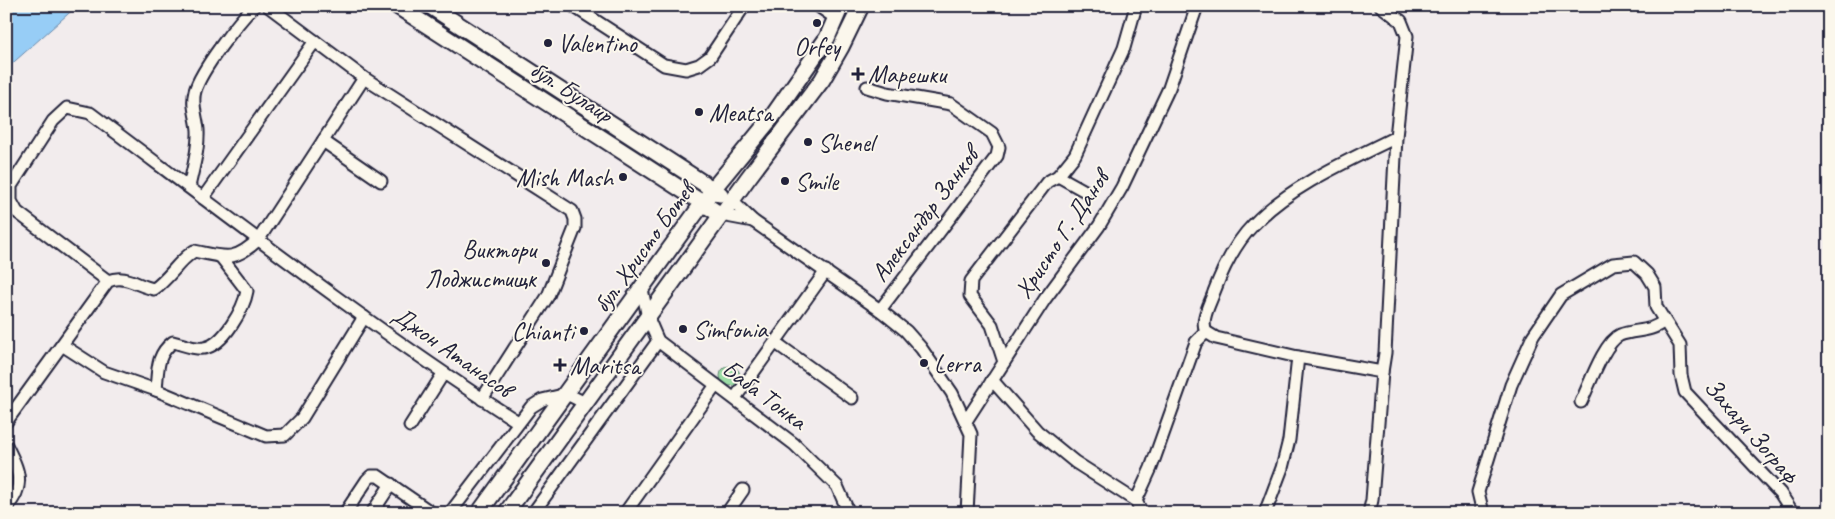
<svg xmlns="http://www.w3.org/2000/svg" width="1835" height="519" font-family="Caveat,sans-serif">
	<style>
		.green { fill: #9cdda6; stroke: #5f8070 }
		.water { fill: #97cdf6; stroke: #6889ab }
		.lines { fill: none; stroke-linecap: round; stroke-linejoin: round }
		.minor-casing { stroke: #22223b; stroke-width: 15 }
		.major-casing { stroke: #22223b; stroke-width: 19 }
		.minor { stroke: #fbf7ec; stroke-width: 11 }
		.major { stroke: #fbf7ec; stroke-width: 15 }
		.poi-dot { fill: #22223b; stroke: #fbf7ec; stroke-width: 2 }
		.labels { text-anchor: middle; stroke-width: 4; stroke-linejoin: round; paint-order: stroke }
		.poi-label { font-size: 25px; fill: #22223b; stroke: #fbf7ec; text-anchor: start }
		.street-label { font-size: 25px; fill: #22223b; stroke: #fbf7ec }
	</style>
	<rect width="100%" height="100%" fill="#f2eced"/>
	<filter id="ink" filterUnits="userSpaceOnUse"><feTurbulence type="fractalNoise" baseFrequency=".02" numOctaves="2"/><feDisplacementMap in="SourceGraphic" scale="10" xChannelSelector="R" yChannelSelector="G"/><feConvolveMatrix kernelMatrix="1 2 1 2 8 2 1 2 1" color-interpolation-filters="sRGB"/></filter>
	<g filter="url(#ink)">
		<circle class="green" cx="730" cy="376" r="10"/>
		<path class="water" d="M 6,6 L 77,6 L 6,69 Z"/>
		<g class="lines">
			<defs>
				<g id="minor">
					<path d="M 268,6 L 364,78 L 572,211 L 575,219 L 575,228 L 548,296 L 482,399"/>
					<path d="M 573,6 L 664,65 L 686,69 L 699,65 L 710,57 L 744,6"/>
					<path d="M 818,6 L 837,19"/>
					<path d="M 867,87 L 887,93 L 951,104 L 992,133 L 999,147 L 997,156 L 880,310"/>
					<path d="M 323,141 L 381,181"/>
					<path d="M 1058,176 L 1085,191"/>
					<path d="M 189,187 C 193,168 199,149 198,130 C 197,117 191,104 195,91 C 201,70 238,22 254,6"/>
					<path d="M 203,198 L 315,41"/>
					<path d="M 732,201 L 753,221 L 880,310 L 906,331 L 921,348 L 952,393 L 971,434 L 967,513"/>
					<path d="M 721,215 L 753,221"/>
					<path d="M 108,281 L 17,212 L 11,201 L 11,186 L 53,121 L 67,108 L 90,113 C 230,218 370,327 518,422"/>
					<path d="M 642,289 L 648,318 L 658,341 L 794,444 L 837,486 L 849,513"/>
					<path d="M 776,343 L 852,398"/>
					<path d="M 62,345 L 104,372 L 156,390 L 266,436 L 285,435 L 302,418 L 364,317"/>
					<path d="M 1004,362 L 992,325 L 970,296 L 971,281 L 1047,182 L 1058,176 L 1075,155 L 1124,48 L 1136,6"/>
					<path d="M 1382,372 L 1298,357 L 1216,338 L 1206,332 C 1200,320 1210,304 1214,292 C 1223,268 1235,243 1254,224 C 1290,186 1350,160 1396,137"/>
					<path d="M 992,380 L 1037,431 L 1075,462 L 1136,501 L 1142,513"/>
					<path d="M 156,390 C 158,370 156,355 173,342 C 182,344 195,350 204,348 C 224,345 244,308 247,291 L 221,257"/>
					<path d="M 735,398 L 826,271"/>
					<path d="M 1581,402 C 1589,386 1604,342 1620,335 C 1635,329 1650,333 1664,321"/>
					<path d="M 966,421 L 1045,299 L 1099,226 L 1122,187 L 1169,88 L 1197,6"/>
					<path d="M 6,422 L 108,281 C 126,274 137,286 154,289 C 170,278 178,261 194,251 C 226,257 233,263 259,239 L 364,78"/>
					<path d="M 410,426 L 443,374"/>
					<path d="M 6,445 C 18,469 27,485 6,508"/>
					<path d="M 1136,501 L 1151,468 L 1196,342 L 1206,332"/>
					<path d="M 345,513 L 367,480 L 371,476 L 378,476 L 432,513"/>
					<path d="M 372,513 L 391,484"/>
					<path d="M 450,513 L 531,407 L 542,400 L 567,394 L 585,403"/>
					<path d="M 533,513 L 658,341"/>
					<path d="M 625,513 L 716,385"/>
					<path d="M 727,513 L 743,490"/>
					<path d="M 1265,513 L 1282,468 L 1289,440 L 1298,357"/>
					<path d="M 1369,513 L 1372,500 L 1382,372 L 1385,353 L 1396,137 L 1407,36 L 1401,21 L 1381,6"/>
					<path d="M 1483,513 L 1478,492 L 1511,385 L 1533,336 L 1561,295 L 1613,264 L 1634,262 L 1647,274 L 1655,287 L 1656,307 L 1680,345 L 1681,375 L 1685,392 L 1780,493 L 1793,513"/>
				</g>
				<g id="major">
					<path d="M 397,6 L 721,215"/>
					<path d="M 430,6 L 720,194"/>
					<path d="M 479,513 L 713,189 L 772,117 L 827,38 L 841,6"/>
					<path d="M 506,513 L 748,178 L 822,80 L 841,47 L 861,6"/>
				</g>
			</defs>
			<use href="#minor" class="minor-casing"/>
			<use href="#major" class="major-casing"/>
			<use href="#minor" class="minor"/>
			<use href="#major" class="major"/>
		</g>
	</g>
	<g class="poi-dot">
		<circle cx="817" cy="23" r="5"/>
		<circle cx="548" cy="43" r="5"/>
		<path d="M855.5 66.5h5v5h5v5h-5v5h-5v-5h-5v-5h5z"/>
		<circle cx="699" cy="112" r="5"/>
		<circle cx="808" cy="142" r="5"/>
		<circle cx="623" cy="177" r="5"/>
		<circle cx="785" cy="181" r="5"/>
		<circle cx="546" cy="263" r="5"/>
		<circle cx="683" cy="329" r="5"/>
		<circle cx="584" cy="331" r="5"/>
		<circle cx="924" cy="363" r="5"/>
		<path d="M557.5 357.5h5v5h5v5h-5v5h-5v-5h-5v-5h5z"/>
	</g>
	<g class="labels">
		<g class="poi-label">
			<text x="558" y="52">Valentino</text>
			<text x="817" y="55" text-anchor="middle">Orfey</text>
			<text x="868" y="83">Марешки</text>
			<text x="709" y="121">Meatsa</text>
			<text x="818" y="151">Shenel</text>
			<text x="613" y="186" text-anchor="end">Mish Mash</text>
			<text x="795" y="190">Smile</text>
			<text x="536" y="258" text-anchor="end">Виктори<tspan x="536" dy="29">Лоджистищк</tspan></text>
			<text x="693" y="338">Simfonia</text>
			<text x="574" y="340" text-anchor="end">Chianti</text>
			<text x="934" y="372">Lerra</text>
			<text x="570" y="374">Maritsa</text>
		</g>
		<g class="street-label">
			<text transform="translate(572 91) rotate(33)" y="9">бул. Булаир</text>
			<text transform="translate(924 214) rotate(-53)" y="9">Александър Занков</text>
			<text transform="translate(1061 234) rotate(-56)" y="9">Христо Г. Данов</text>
			<text transform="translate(643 247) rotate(-54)" y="9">бул. Христо Ботев</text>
			<text transform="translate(453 351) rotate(35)" y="9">Джон Атанасов</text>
			<text transform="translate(765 394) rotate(37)" y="9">Баба Тонка</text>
			<text transform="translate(1752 430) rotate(49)" y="9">Захари Зограф</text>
		</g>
	</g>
	<rect width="1835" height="519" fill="none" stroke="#fbf7ec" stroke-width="25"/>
	<rect x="12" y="12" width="1810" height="494" fill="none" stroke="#22223b" stroke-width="2" filter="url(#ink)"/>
</svg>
